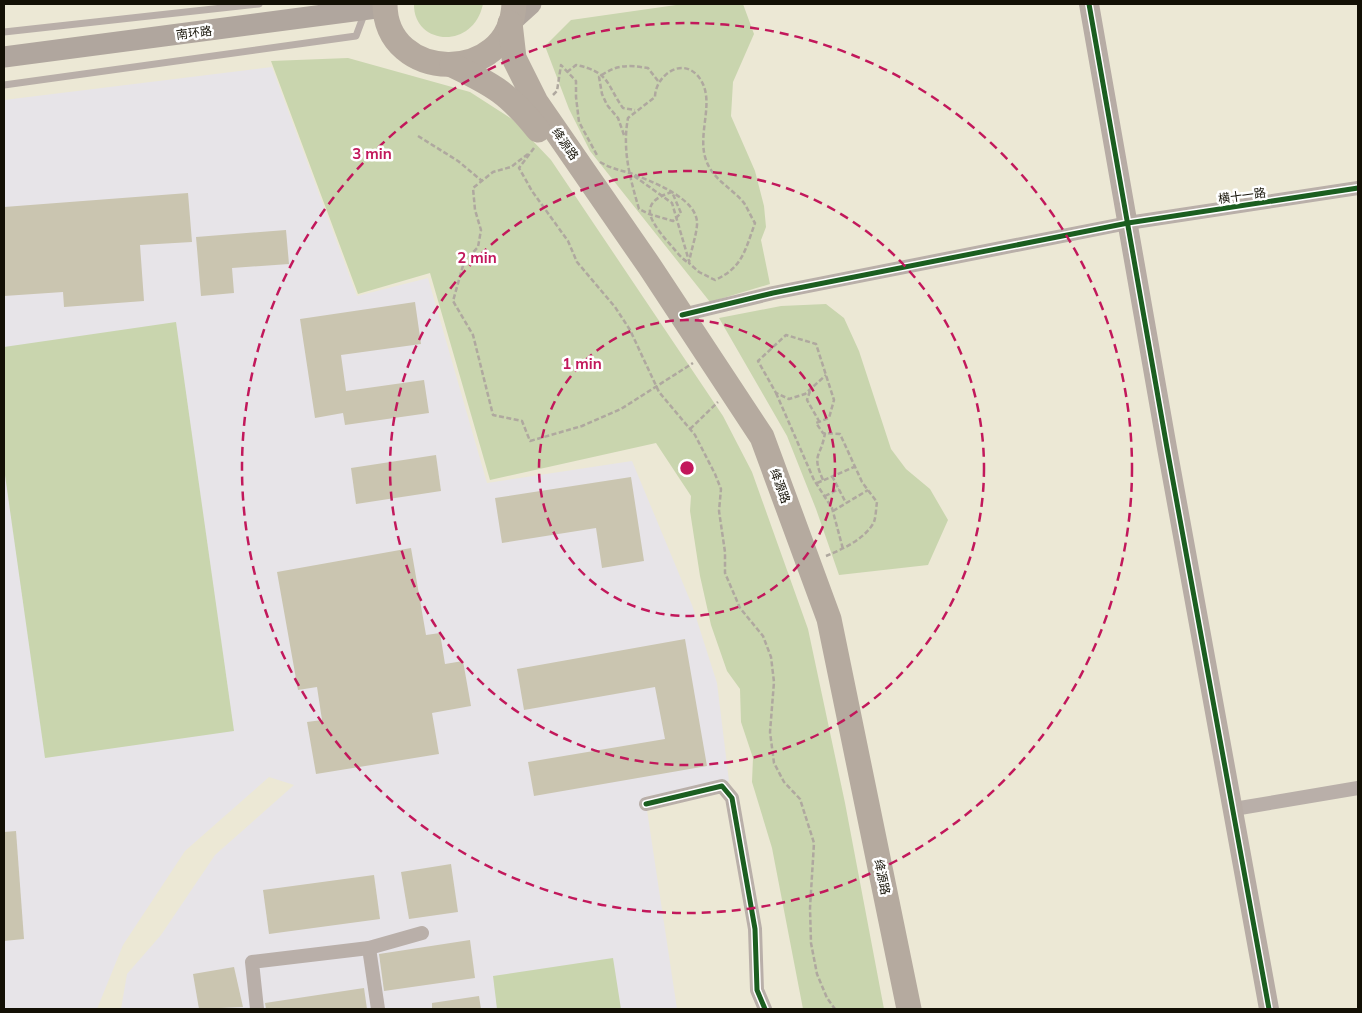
<svg xmlns="http://www.w3.org/2000/svg" width="1362" height="1013" font-family="Mulish,'Noto Sans SC',sans-serif">
	<style>
		.education { fill: #e7e4e8 }
		.green { fill: #c9d5ae }
		.building { fill: #cac5b0 }
		.lines { fill: none; stroke-linecap: round; stroke-linejoin: round }
		.path { stroke: #afa89f; stroke-width: 2.5; stroke-dasharray: 5 2.5; stroke-linecap: butt }
		.lane { stroke: #b9afa9; stroke-width: 7 }
		.street { stroke: #b9afa9; stroke-width: 14 }
		.secondary { stroke: #b7aca5; stroke-width: 20 }
		.primary { stroke: #b0a69e; stroke-width: 21 }
		.highway { stroke: #b5aa9f; stroke-width: 25 }
		.cycleway-casing { stroke: #fff; stroke-width: 8 }
		.cycleway { stroke: #1b5e20; stroke-width: 5 }
		.ring { fill: none; stroke: #c2185b; stroke-width: 2.5; stroke-dasharray: 9 6 }
		.labels { text-anchor: middle; stroke-width: 5; stroke-linejoin: round; paint-order: stroke }
		.street-label { font-size: 12px; fill: #131005; stroke: #fff }
		.centre { fill: #c2185b; stroke: #fff; stroke-width: 2.5 }
		.ring-label { font-size: 15px; text-anchor: middle; font-weight: bold; fill: #c2185b; stroke: #fff; stroke-width: 5; stroke-linejoin: round; paint-order: stroke }
	</style>
	<rect width="100%" height="100%" fill="#ece8d5"/>
	<path class="education" d="M 272,67 L 357,296 L 428,278 L 487,483 L 632,461 L 692,605 L 717,683 L 729,781 L 645,797 L 677,1009 L 121,1009 L 127,974 L 161,935 L 215,855 L 294,785 L 269,777 L 185,851 L 123,945 L 97,1009 L 4,1009 L 4,100 Z"/>
	<g class="green">
		<path d="M 414,4 L 483,4 C 473,51 413,45 414,4 Z"/>
		<path d="M 683,4 L 743,4 L 754,34 L 733,82 L 731,116 L 755,171 L 764,206 L 766,227 L 761,240 L 770,284 L 710,302 L 590,151 L 569,109 L 545,46 L 571,20 Z"/>
		<path d="M 348,58 L 470,92 L 512,119 L 551,160 L 723,416 L 752,472 L 808,629 L 845,803 L 884,1009 L 803,1009 L 772,848 L 752,782 L 753,758 L 741,722 L 740,689 L 727,671 L 711,625 L 700,576 L 690,511 L 691,496 L 656,443 L 490,480 L 430,273 L 358,294 L 271,61 Z"/>
		<path d="M 826,304 L 844,318 L 859,351 L 891,449 L 906,469 L 930,489 L 948,520 L 928,565 L 839,575 L 816,509 L 787,436 L 719,318 L 781,306 Z"/>
		<path d="M 176,322 L 234,731 L 45,758 L 4,468 L 4,347 Z"/>
		<path d="M 613,958 L 621,1009 L 497,1009 L 493,976 Z"/>
	</g>
	<g class="building">
		<path d="M 188,193 L 192,242 L 140,245 L 144,301 L 64,307 L 63,292 L 4,296 L 4,207 Z"/>
		<path d="M 286,230 L 289,264 L 232,268 L 234,293 L 201,296 L 196,237 Z"/>
		<path d="M 415,302 L 421,344 L 341,355 L 346,391 L 424,380 L 429,413 L 345,425 L 343,413 L 315,418 L 300,319 Z"/>
		<path d="M 436,455 L 441,491 L 356,504 L 351,468 Z"/>
		<path d="M 631,477 L 644,561 L 602,568 L 596,528 L 502,543 L 495,498 Z"/>
		<path d="M 411,548 L 426,635 L 440,633 L 445,664 L 463,661 L 471,706 L 432,713 L 439,754 L 316,774 L 307,722 L 322,720 L 317,687 L 298,690 L 277,572 Z"/>
		<path d="M 685,639 L 707,766 L 534,796 L 528,762 L 665,739 L 655,687 L 524,710 L 517,669 Z"/>
		<path d="M 16,831 L 24,939 L 4,941 L 4,832 Z"/>
		<path d="M 451,864 L 458,912 L 409,919 L 401,872 Z"/>
		<path d="M 374,875 L 380,919 L 269,934 L 263,890 Z"/>
		<path d="M 470,940 L 475,978 L 384,991 L 379,954 Z"/>
		<path d="M 234,967 L 243,1007 L 199,1009 L 193,974 Z"/>
		<path d="M 364,988 L 367,1009 L 266,1009 L 265,1003 Z"/>
		<path d="M 479,996 L 481,1009 L 432,1009 L 432,1003 Z"/>
	</g>
	<g class="lines">
		<g class="path">
			<path d="M 567,72 L 576,65 C 610,72 606,84 623,108 L 635,110"/>
			<path d="M 553,95 L 557,91 L 561,65 L 576,81 L 576,97 L 579,122 L 598,157"/>
			<path d="M 624,135 L 618,118 L 607,105 L 602,94 L 599,77 C 617,64 627,65 648,68 L 658,81"/>
			<path d="M 418,136 L 458,161 L 482,181"/>
			<path d="M 534,148 L 519,168 L 532,191 L 568,241 L 577,262 L 615,307 L 630,330 L 659,392 L 695,435 L 715,474 L 721,489 L 719,511 L 725,552 L 725,573 L 740,608 L 763,636 L 771,657 L 774,682 L 770,732 L 774,763 L 784,782 L 800,799 L 814,843 L 810,908 L 811,943 L 817,974 L 827,998 L 835,1009"/>
			<path d="M 528,154 L 511,167 L 493,172 L 473,188 L 475,210 L 481,230 L 478,247 L 464,262 L 453,301 L 473,335 L 493,415 L 522,421 L 530,441 L 582,426 L 621,409 L 693,363"/>
			<path d="M 600,162 C 610,168 619,170 630,173 C 650,181 699,198 697,225 C 696,237 691,250 689,263 L 699,272 L 715,280 C 742,268 745,251 755,223 C 751,217 748,209 744,203 C 732,188 713,180 706,160 C 696,132 718,98 697,75 C 680,57 655,77 655,97 L 628,118 C 622,150 630,178 639,209 L 649,214 L 673,221 L 681,213 L 672,192 C 637,203 650,220 667,241 C 674,248 680,258 689,263"/>
			<path d="M 634,176 L 672,203 L 689,261"/>
			<path d="M 810,391 L 807,400 L 819,421"/>
			<path d="M 776,393 L 814,480 L 832,508 L 843,549"/>
			<path d="M 690,429 L 718,402"/>
			<path d="M 832,476 L 846,503"/>
			<path d="M 823,480 C 811,453 821,458 825,433"/>
			<path d="M 817,483 L 854,467"/>
			<path d="M 825,496 L 839,489"/>
			<path d="M 833,511 L 868,490"/>
			<path d="M 826,556 C 843,549 865,539 874,522 C 876,516 876,508 877,502 L 862,482 L 840,434 L 823,433 L 816,423 L 829,418 L 834,400 L 816,344 L 786,335 L 758,361 L 776,393 L 789,399 L 805,394 L 826,375"/>
		</g>
		<g class="lane">
			<path d="M 4,32 L 259,4"/>
			<path d="M 4,85 L 356,36 L 365,12"/>
		</g>
		<g class="street">
			<path d="M 682,315 L 773,293 L 1128,223 L 1358,188"/>
			<path d="M 646,804 L 722,786 L 732,798 L 755,929 L 757,990 L 765,1009"/>
			<path d="M 1234,809 L 1358,788"/>
			<path d="M 369,948 L 378,1009"/>
			<path d="M 257,1009 L 252,962 L 369,948 L 422,933"/>
		</g>
		<path class="secondary" d="M 1089,4 L 1167,448 L 1269,1009"/>
		<g class="primary">
			<path d="M 510,23 L 531,4"/>
			<path d="M 4,57 L 384,7"/>
		</g>
		<g class="highway">
			<path d="M 385,4 C 385,83 510,86 514,4"/>
			<path d="M 510,23 L 514,58 L 536,102 L 650,267 L 762,437 L 829,619 L 909,1009"/>
			<path d="M 452,65 C 494,85 509,94 538,130"/>
		</g>
		<defs>
			<g id="cycleway">
				<path d="M 1089,4 L 1167,448 L 1269,1009"/>
				<path d="M 682,315 L 773,293 L 1128,223 L 1358,188"/>
				<path d="M 646,804 L 722,786 L 732,798 L 755,929 L 757,990 L 765,1009"/>
			</g>
		</defs>
		<use href="#cycleway" class="cycleway-casing"/>
		<use href="#cycleway" class="cycleway"/>
	</g>
	<g class="ring">
		<circle cx="687" cy="468" r="148"/>
		<circle cx="687" cy="468" r="297"/>
		<circle cx="687" cy="468" r="445"/>
	</g>
	<g class="labels">
		<g class="street-label">
			<text transform="translate(194 33) rotate(-7)" y="4">南环路</text>
			<text transform="translate(565 144) rotate(55)" y="4">绛源路</text>
			<text transform="translate(1242 196) rotate(-8)" y="4">横十一路</text>
			<text transform="translate(780 486) rotate(70)" y="4">绛源路</text>
			<text transform="translate(882 877) rotate(78)" y="4">绛源路</text>
		</g>
	</g>
	<circle cx="687" cy="468" r="8" class="centre"/>
	<g class="ring-label">
		<text x="372" y="159">3 min</text>
		<text x="477" y="263">2 min</text>
		<text x="582" y="369">1 min</text>
	</g>
	<rect width="1362" height="1013" fill="none" stroke="#131005" stroke-width="10"/>
</svg>
